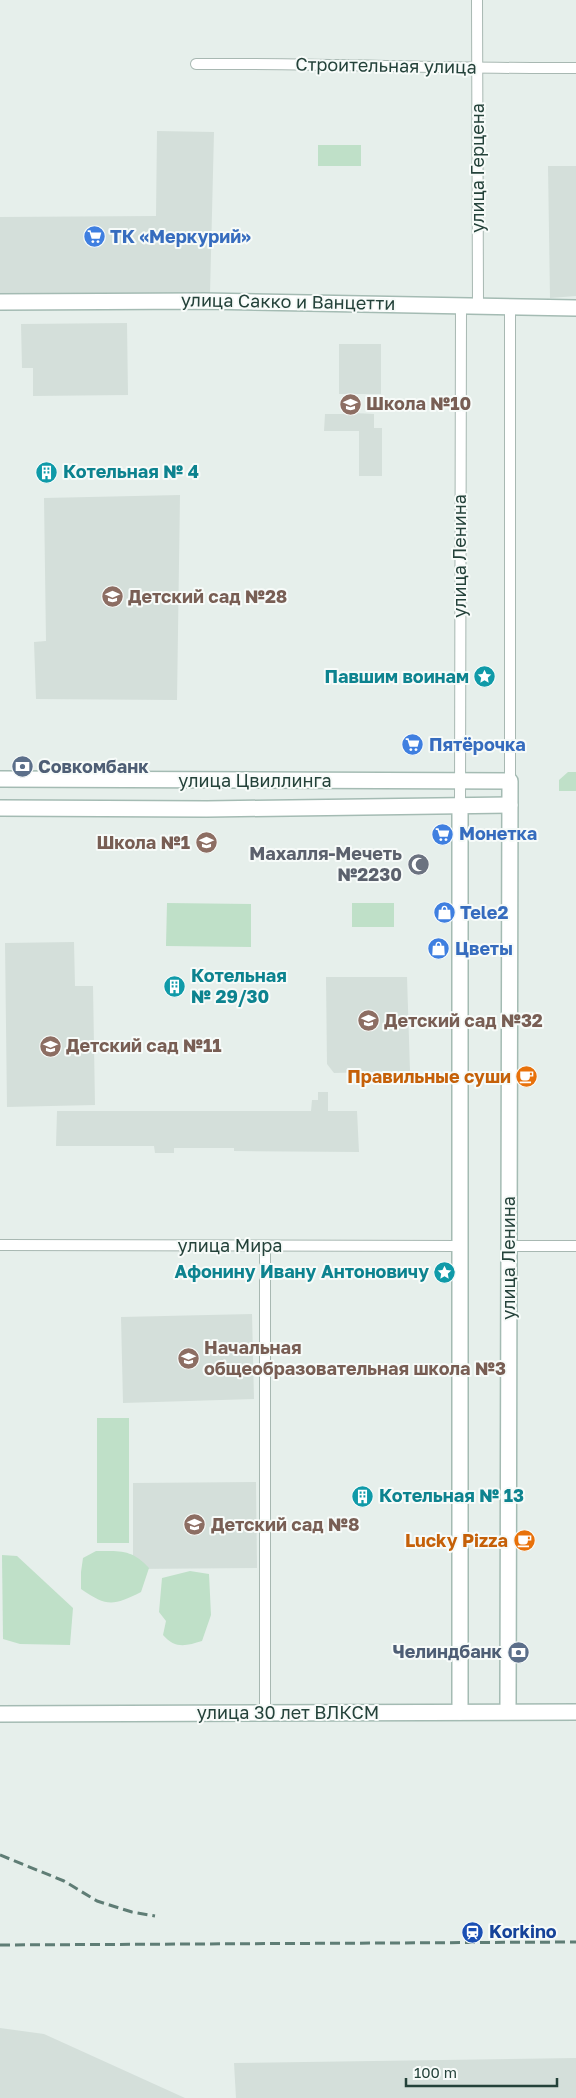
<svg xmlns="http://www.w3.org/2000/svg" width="576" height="2098" font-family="'Golos Text',sans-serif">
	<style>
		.built { fill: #d4dfda }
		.green { fill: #bfe0c8 }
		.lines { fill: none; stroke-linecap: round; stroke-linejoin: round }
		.street-casing { stroke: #a8b8b2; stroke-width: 12 }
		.secondary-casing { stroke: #a4bbb3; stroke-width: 18 }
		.street { stroke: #fff; stroke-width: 10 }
		.secondary { stroke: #fff; stroke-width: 15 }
		.rail { stroke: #5f7d75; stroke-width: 3; stroke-dasharray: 10 5; stroke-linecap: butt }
		.labels { text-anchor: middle; stroke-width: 4; stroke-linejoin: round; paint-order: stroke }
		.street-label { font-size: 18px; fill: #24423a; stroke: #f7fbf9 }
		.shop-label { font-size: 18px; font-weight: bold; fill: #366cbe; stroke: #f7fbf9; text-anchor: start }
		.education-label { font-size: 18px; font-weight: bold; fill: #785e54; stroke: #f7fbf9; text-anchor: start }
		.culture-label { font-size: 18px; font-weight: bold; fill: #0d838f; stroke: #f7fbf9; text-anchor: start }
		.service-label { font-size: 18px; font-weight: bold; fill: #4e5e75; stroke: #f7fbf9; text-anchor: start }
		.worship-label { font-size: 18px; font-weight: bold; fill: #5b616d; stroke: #f7fbf9; text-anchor: end }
		.food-label { font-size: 18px; font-weight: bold; fill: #c56008; stroke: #f7fbf9; text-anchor: end }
		.transit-label { font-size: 18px; font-weight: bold; fill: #164399; stroke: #f7fbf9; text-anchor: start }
	</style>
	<rect width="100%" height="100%" fill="#e6efeb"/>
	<g class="built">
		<path d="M 157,131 L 214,132 L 210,294 L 0,294 L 0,217 L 156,216 Z"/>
		<path d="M 548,166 L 576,166 L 576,296 L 550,298 Z"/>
		<path d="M 127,323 L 128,395 L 33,396 L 33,368 L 22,368 L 21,324 Z"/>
		<path d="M 339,344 L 381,344 L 381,394 L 354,394 L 354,413 L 374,414 L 374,428 L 382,428 L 382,476 L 359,476 L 359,431 L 324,431 L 325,414 L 346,414 L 346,394 L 339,394 Z"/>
		<path d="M 180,495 L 177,700 L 36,699 L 34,642 L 46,641 L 44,498 Z"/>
		<path d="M 74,942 L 75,986 L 93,986 L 95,1105 L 7,1107 L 5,943 Z"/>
		<path d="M 326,977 L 407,977 L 410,1071 L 334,1073 L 327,1064 Z"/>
		<path d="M 318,1092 L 328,1092 L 328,1111 L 357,1111 L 359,1152 L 234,1151 L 234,1148 L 174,1148 L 174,1153 L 155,1153 L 154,1146 L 56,1146 L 57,1111 L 311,1111 L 312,1100 L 318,1100 Z"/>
		<path d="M 252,1314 L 254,1399 L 123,1403 L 121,1317 Z"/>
		<path d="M 256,1482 L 257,1568 L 133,1569 L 133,1483 Z"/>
		<path d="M 0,2028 L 44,2034 L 185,2098 L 0,2098 Z"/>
		<path d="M 576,2058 L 576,2098 L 236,2098 L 234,2063 Z"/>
	</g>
	<g class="green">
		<rect x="318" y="145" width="43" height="21"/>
		<path d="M 568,772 L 576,772 L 576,791 L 559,791 L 559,780 Z"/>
		<path d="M 167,903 L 251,904 L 251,947 L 166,946 Z"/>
		<rect x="352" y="903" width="42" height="24"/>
		<rect x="97" y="1418" width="32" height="125"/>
		<path d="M 96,1551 C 120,1551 132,1549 149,1568 L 141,1592 C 113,1606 107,1607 81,1589 L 81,1572 L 83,1558 Z"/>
		<path d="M 2,1555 L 17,1556 L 73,1608 L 70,1645 L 20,1644 L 3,1639 Z"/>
		<path d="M 190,1571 L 209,1574 L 211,1615 L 202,1641 C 186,1646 175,1649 163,1635 L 166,1621 L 159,1612 L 162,1578 Z"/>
	</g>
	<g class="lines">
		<defs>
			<g id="street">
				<path d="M 477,0 L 478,305"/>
				<path d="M 196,64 C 323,63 449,69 576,68"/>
				<path d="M 510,308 L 510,781"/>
				<path d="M 460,806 L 461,305"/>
				<path d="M 0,1245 L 460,1246"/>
				<path d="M 265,1246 L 265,1713"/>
				<path d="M 509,1246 L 576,1246"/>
			</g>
			<g id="secondary">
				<path d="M 0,302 L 204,301 L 576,308"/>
				<path d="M 0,779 L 510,781 L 508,1711"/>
				<path d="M 460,806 L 460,1712"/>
				<path d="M 0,808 L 207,809 L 510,805"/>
				<path d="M 0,1714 L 576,1712"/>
			</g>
		</defs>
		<use href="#street" class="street-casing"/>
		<use href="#secondary" class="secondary-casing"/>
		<use href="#street" class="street"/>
		<use href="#secondary" class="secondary"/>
		<g class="rail">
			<path d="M 0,1855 L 64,1881 L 97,1901 L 132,1912 L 155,1916"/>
			<path d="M 0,1945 L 576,1942"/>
		</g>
	</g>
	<defs>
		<symbol id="supermarket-disc" viewBox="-11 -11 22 22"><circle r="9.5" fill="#3f7fe0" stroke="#f7fbf9"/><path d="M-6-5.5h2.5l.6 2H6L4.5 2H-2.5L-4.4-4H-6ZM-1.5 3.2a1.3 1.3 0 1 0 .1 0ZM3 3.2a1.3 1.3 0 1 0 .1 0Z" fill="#fff"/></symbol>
		<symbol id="school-disc" viewBox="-11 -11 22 22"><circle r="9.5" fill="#8d6e63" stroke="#f7fbf9"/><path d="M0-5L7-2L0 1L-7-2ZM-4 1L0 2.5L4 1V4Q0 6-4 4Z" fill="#fff"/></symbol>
		<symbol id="building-disc" viewBox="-11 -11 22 22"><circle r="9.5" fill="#0f9aa8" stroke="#f7fbf9"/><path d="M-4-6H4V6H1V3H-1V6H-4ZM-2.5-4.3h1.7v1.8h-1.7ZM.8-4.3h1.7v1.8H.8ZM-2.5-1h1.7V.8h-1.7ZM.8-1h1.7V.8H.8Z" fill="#fff"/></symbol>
		<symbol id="sight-disc" viewBox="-11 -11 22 22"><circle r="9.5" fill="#0f9aa8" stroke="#f7fbf9"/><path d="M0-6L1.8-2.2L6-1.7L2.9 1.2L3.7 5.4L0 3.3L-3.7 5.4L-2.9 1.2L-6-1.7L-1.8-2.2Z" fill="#fff"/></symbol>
		<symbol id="bank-disc" viewBox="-11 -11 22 22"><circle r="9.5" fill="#5c6f8a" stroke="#f7fbf9"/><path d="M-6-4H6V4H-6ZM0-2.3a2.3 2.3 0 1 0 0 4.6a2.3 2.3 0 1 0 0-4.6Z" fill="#fff"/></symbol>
		<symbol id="mosque-disc" viewBox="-11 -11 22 22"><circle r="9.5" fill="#6b7280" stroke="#f7fbf9"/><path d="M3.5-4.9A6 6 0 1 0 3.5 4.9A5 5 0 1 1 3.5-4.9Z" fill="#fff"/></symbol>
		<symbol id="shop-disc" viewBox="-11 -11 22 22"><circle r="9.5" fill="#3f7fe0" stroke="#f7fbf9"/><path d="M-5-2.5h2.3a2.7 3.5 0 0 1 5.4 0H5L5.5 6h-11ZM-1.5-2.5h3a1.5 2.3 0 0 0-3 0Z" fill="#fff"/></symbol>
		<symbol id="cafe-disc" viewBox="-11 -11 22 22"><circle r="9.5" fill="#e8710a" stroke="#f7fbf9"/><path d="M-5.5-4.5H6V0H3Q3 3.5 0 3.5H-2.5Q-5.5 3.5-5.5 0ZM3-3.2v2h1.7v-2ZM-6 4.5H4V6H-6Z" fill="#fff"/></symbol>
		<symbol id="station-disc" viewBox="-11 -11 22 22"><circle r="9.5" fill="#1a4fb4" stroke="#f7fbf9"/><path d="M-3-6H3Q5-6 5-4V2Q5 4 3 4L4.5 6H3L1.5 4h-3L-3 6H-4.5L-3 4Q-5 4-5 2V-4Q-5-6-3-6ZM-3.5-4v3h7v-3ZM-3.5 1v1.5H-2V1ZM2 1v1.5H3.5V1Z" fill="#fff"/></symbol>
	</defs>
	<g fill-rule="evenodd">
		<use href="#supermarket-disc" x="82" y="224" width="25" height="25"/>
		<use href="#school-disc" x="338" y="392" width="25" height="25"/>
		<use href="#building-disc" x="34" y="460" width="25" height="25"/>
		<use href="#school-disc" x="100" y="584" width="25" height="25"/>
		<use href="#sight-disc" x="472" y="664" width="25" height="25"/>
		<use href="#supermarket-disc" x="400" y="732" width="25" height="25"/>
		<use href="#bank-disc" x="10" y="754" width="25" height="25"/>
		<use href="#supermarket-disc" x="430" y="822" width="25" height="25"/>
		<use href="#school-disc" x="194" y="830" width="25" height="25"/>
		<use href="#mosque-disc" x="406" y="852" width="25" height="25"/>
		<use href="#shop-disc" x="432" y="900" width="25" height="25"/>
		<use href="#shop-disc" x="426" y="936" width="25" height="25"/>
		<use href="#building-disc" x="162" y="974" width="25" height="25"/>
		<use href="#school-disc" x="356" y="1008" width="25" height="25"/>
		<use href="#school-disc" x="38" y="1034" width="25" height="25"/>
		<use href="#cafe-disc" x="514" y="1064" width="25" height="25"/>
		<use href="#sight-disc" x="432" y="1260" width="25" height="25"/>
		<use href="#school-disc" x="176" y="1346" width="25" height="25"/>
		<use href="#building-disc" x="350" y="1484" width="25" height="25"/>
		<use href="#school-disc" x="182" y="1512" width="25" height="25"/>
		<use href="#cafe-disc" x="512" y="1528" width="25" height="25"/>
		<use href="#bank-disc" x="506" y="1640" width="25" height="25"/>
		<use href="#station-disc" x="460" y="1920" width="25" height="25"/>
	</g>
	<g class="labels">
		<g class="street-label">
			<text transform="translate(386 66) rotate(1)" y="6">Строительная улица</text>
			<text transform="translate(478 168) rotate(-90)" y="6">улица Герцена</text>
			<text transform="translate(288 302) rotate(1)" y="6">улица Сакко и Ванцетти</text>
			<text transform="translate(460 556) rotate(-90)" y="6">улица Ленина</text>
			<text x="255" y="787">улица Цвиллинга</text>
			<text x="230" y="1252">улица Мира</text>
			<text transform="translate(509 1258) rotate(-90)" y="6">улица Ленина</text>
			<text x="288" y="1719">улица 30 лет ВЛКСМ</text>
		</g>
		<g class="shop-label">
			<text x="110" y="243">ТК «Меркурий»</text>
			<text x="429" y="751">Пятёрочка</text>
			<text x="459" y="840">Монетка</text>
			<text x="460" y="919">Tele2</text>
			<text x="455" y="955">Цветы</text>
		</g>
		<g class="education-label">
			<text x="366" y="410">Школа №10</text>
			<text x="128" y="603">Детский сад №28</text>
			<text x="190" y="849" text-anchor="end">Школа №1</text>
			<text x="384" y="1027">Детский сад №32</text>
			<text x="66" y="1052">Детский сад №11</text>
			<text x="204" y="1354">Начальная<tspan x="204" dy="21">общеобразовательная школа №3</tspan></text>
			<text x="211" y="1531">Детский сад №8</text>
		</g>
		<g class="culture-label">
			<text x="63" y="478">Котельная № 4</text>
			<text x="469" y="683" text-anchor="end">Павшим воинам</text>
			<text x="191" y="982">Котельная<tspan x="191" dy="21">№ 29/30</tspan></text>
			<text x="429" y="1278" text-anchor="end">Афонину Ивану Антоновичу</text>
			<text x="379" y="1502">Котельная № 13</text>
		</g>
		<g class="service-label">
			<text x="38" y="773">Совкомбанк</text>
			<text x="502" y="1658" text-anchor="end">Челиндбанк</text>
		</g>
		<g class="worship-label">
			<text x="402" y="860">Махалля-Мечеть<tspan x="402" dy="21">№2230</tspan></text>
		</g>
		<g class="food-label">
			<text x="511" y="1083">Правильные суши</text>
			<text x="508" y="1547">Lucky Pizza</text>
		</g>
		<g class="transit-label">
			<text x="489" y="1938">Korkino</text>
		</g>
	</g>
	<path d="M406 2078v8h151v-8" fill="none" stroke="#24423a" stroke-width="2.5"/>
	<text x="414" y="2078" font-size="15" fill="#24423a" stroke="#f7fbf9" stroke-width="4" paint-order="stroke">100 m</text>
</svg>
